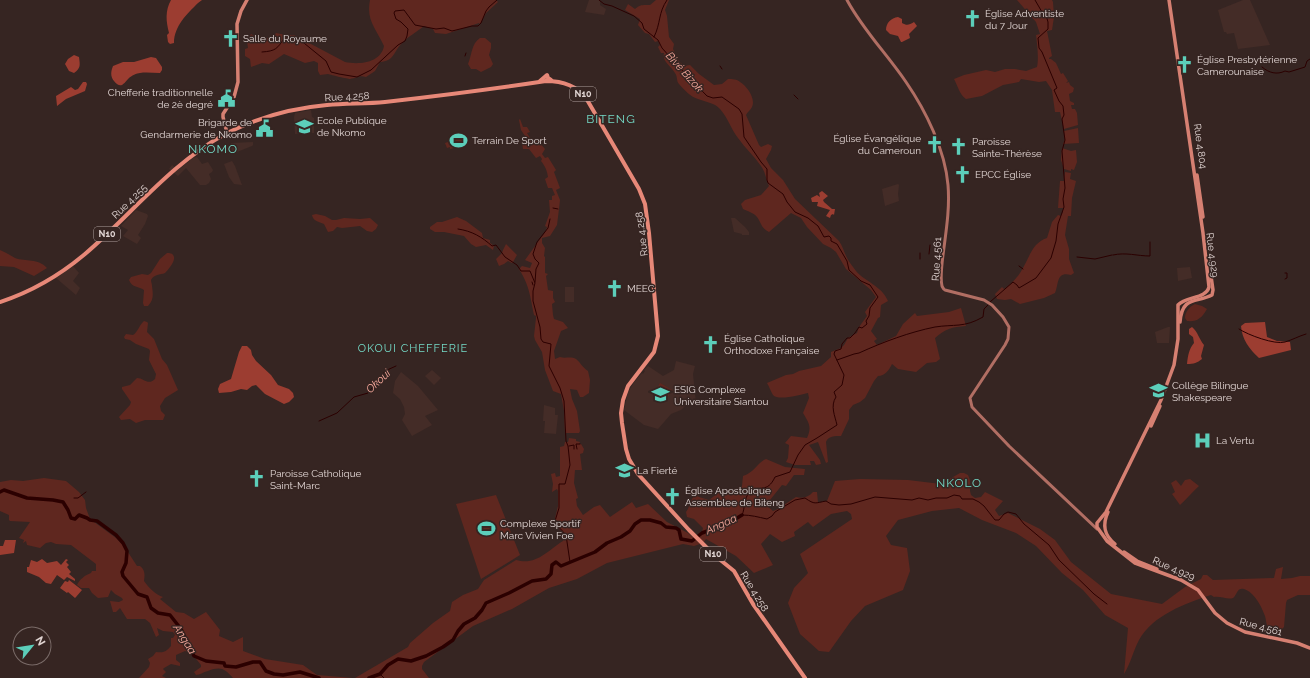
<svg xmlns="http://www.w3.org/2000/svg" width="1310" height="678" font-family="Raleway,sans-serif">
	<style>
		.built { fill: #442c27 }
		.green { fill: #5f271f }
		.forest { fill: #9c3d31 }
		.lines { fill: none; stroke-linecap: round; stroke-linejoin: round }
		.stream { stroke: #2b0000; stroke-width: 1 }
		.river { stroke: #2b0000; stroke-width: 3.5 }
		.secondary { stroke: #b16e63; stroke-width: 3 }
		.primary { stroke: #d68072; stroke-width: 3.5 }
		.trunk { stroke: #e78878; stroke-width: 4 }
		.labels { text-anchor: middle; stroke-width: 3; stroke-linejoin: round; paint-order: stroke }
		.shield { fill: #362522; stroke: #ada09d; stroke-width: 1 }
		.shield-label { font-size: 9px; font-weight: bold; fill: #e0d4d2 }
		.poi-label { font-size: 10px; fill: #e0d4d2; stroke: #362522; text-anchor: start }
		.street-label { font-size: 10px; fill: #e0d4d2; stroke: #362522 }
		.water-label { font-size: 11px; font-style: italic; fill: #f8a99c; stroke: #362522 }
		.neighbourhood-label { font-size: 11px; letter-spacing: 1px; fill: #74dac7; stroke: #362522 }
		.quarter-label { font-size: 12px; letter-spacing: 1px; fill: #74dac7; stroke: #362522 }
	</style>
	<rect width="100%" height="100%" fill="#362522"/>
	<g class="built">
		<path d="M 589,0 L 600,0 L 600,5 L 606,9 L 604,15 L 585,12 Z"/>
		<path d="M 1243,0 L 1250,0 L 1270,45 L 1238,49 L 1234,33 L 1227,34 L 1226,32 L 1224,32 L 1218,10 Z"/>
		<path d="M 311,110 L 312,117 L 314,118 L 314,133 L 295,134 L 294,117 L 295,113 Z"/>
		<path d="M 253,142 L 253,145 L 252,146 L 232,154 L 231,143 Z"/>
		<path d="M 197,157 L 202,164 L 208,162 L 213,170 L 212,172 L 209,174 L 211,179 L 209,183 L 206,185 L 200,185 L 186,168 L 178,176 L 169,169 L 172,165 L 178,170 L 193,158 Z"/>
		<path d="M 232,161 L 235,166 L 242,185 L 234,184 L 229,177 L 224,164 Z"/>
		<path d="M 898,184 L 899,185 L 898,194 L 899,201 L 885,206 L 882,189 Z"/>
		<path d="M 136,210 L 147,214 L 148,216 L 145,224 L 138,235 L 141,238 L 137,244 L 123,236 L 128,230 L 121,226 Z"/>
		<path d="M 731,218 L 735,218 L 745,227 L 749,232 L 749,235 L 742,235 L 742,234 L 734,232 Z"/>
		<path d="M 73,266 L 79,273 L 73,281 L 80,288 L 76,295 L 56,278 Z"/>
		<path d="M 1190,267 L 1192,278 L 1178,281 L 1177,268 Z"/>
		<rect x="565" y="287" width="9" height="15"/>
		<path d="M 1168,327 L 1170,327 L 1169,343 L 1157,343 L 1155,332 Z"/>
		<path d="M 676,361 L 695,366 L 693,374 L 696,403 L 688,403 L 681,410 L 671,414 L 658,429 L 644,425 L 624,410 L 628,392 L 635,381 L 642,373 L 643,374 L 645,371 L 644,370 L 648,366 L 663,376 L 674,370 Z"/>
		<path d="M 432,370 L 441,378 L 434,385 L 425,376 Z"/>
		<path d="M 401,372 L 418,386 L 438,410 L 425,416 L 432,425 L 412,436 L 402,420 L 405,414 L 404,407 L 400,399 L 393,393 L 395,381 Z"/>
		<path d="M 544,405 L 555,408 L 555,415 L 558,415 L 556,434 L 544,433 L 545,421 L 543,421 Z"/>
	</g>
	<g class="green">
		<path d="M 370,0 L 496,0 L 498,2 L 486,13 L 480,24 L 479,23 L 446,34 L 435,33 L 433,29 L 424,26 C 417,32 407,37 401,44 C 393,53 394,61 380,62 L 375,71 L 366,77 C 359,75 357,78 350,79 C 348,79 331,75 328,74 L 320,75 L 318,71 L 318,63 L 314,61 L 305,63 L 284,54 L 269,64 L 262,63 L 251,67 L 250,59 L 245,56 L 245,49 L 248,48 L 247,41 L 251,34 C 257,38 265,39 273,37 L 276,33 L 286,35 L 294,35 L 345,62 C 359,65 381,63 384,46 C 376,28 366,21 370,0 Z"/>
		<path d="M 656,0 L 669,0 L 665,10 L 667,16 L 669,37 L 674,44 L 673,49 L 679,61 L 684,66 L 690,65 L 699,74 L 714,85 L 722,84 L 728,79 C 732,79 737,79 740,82 C 747,86 756,99 752,107 C 751,110 747,112 746,115 L 759,145 L 761,147 L 768,144 L 772,146 L 771,150 L 766,159 L 771,168 L 783,180 L 795,199 L 839,241 C 843,247 844,252 847,258 C 849,262 853,267 856,271 C 865,282 881,285 888,301 L 881,305 L 880,317 L 878,318 L 871,331 L 877,339 L 874,341 L 877,345 L 896,336 L 903,324 L 915,313 L 917,316 L 949,312 L 961,308 L 966,326 C 952,327 945,329 935,338 L 940,359 L 936,362 L 927,363 L 916,372 L 898,369 L 892,364 C 889,370 885,376 878,376 L 874,381 L 865,398 L 860,402 L 853,405 L 849,410 L 849,419 L 841,436 C 835,436 828,436 826,442 L 828,462 L 826,463 L 818,442 L 809,445 L 820,460 L 821,464 L 816,465 L 814,461 L 810,461 L 811,465 L 795,465 L 786,462 L 788,458 L 789,445 L 785,443 L 791,436 L 807,438 C 812,427 809,423 803,413 L 809,398 L 808,393 C 800,395 778,401 773,395 C 771,392 769,386 767,383 L 786,375 L 793,374 L 799,371 L 821,366 L 831,357 L 831,352 L 841,348 L 844,345 L 848,338 L 857,333 L 859,327 L 867,316 L 865,312 L 876,297 L 871,290 L 846,269 L 836,252 L 831,248 L 823,244 L 807,227 L 801,218 L 791,213 L 769,232 C 761,228 762,224 757,217 C 754,213 747,211 743,209 L 741,204 L 745,200 L 761,195 L 769,186 C 766,180 766,173 761,166 C 754,156 745,148 738,138 C 731,129 728,118 720,109 C 715,103 706,102 698,99 C 691,97 684,90 679,84 C 676,81 678,77 675,73 C 671,66 662,62 664,53 L 661,53 L 658,47 L 660,45 L 658,41 L 655,42 L 649,34 L 645,33 L 638,25 L 640,19 L 625,10 L 628,4 L 635,9 C 640,4 644,5 650,5 Z"/>
		<path d="M 1017,0 L 1052,0 L 1053,2 L 1054,17 L 1052,30 L 1047,31 L 1052,56 L 1049,58 L 1049,59 L 1051,59 L 1056,63 L 1061,74 L 1063,73 L 1068,81 L 1066,83 L 1069,82 L 1070,85 L 1074,88 L 1073,92 L 1069,94 L 1070,101 L 1074,103 L 1074,105 L 1071,105 L 1072,109 L 1075,109 L 1077,113 L 1078,125 L 1064,129 L 1060,112 L 1055,112 L 1052,90 L 1046,81 L 1039,82 L 1021,79 L 1019,82 L 1003,85 L 982,96 L 966,99 C 959,94 958,86 954,79 L 964,75 L 986,70 L 995,72 L 1005,69 L 1015,69 L 1026,71 L 1037,67 C 1039,58 1037,44 1036,35 L 1040,34 L 1036,22 Z"/>
		<path d="M 480,38 L 485,38 L 491,43 L 491,48 L 489,55 L 493,64 L 491,67 L 481,72 L 476,69 L 471,69 L 468,64 C 472,55 471,44 480,38 Z"/>
		<path d="M 520,119 L 523,127 L 527,127 L 530,132 L 527,133 L 530,138 L 537,140 L 545,149 L 542,154 L 545,158 L 548,157 L 556,170 L 554,172 L 560,188 L 556,190 L 560,200 L 559,209 L 557,225 L 550,236 L 542,238 L 542,243 L 545,248 L 544,256 L 545,257 L 545,273 L 548,274 L 546,276 L 548,290 L 553,291 L 553,298 L 555,302 L 552,304 L 553,315 L 554,319 L 563,322 L 568,328 L 561,331 L 554,351 L 555,359 L 560,357 C 565,359 571,356 576,359 C 580,362 582,367 588,371 L 590,380 L 589,393 L 583,397 L 580,397 L 577,390 L 570,389 L 572,399 L 577,411 L 580,431 L 579,433 L 565,433 L 564,411 L 561,394 L 553,391 L 545,370 L 542,352 L 535,340 L 534,336 L 536,318 L 536,316 L 534,315 C 530,296 530,287 519,269 L 522,266 L 530,268 L 532,263 L 525,260 L 546,231 L 547,227 L 545,226 L 550,212 L 549,200 L 552,200 L 552,196 L 555,195 L 552,188 L 548,188 L 545,179 L 548,177 C 547,170 545,166 541,161 L 542,159 L 540,156 L 536,158 L 529,149 L 523,149 L 522,143 L 525,142 L 524,137 L 525,136 L 521,130 L 519,120 Z"/>
		<path d="M 1078,128 L 1079,143 L 1063,144 L 1065,140 L 1064,131 Z"/>
		<path d="M 463,137 L 466,145 L 450,149 L 450,147 L 447,148 L 445,143 Z"/>
		<path d="M 1062,148 L 1071,151 L 1076,150 L 1077,162 L 1074,170 L 1071,169 L 1071,171 L 1064,169 L 1061,160 Z"/>
		<path d="M 1065,172 L 1071,173 L 1070,179 L 1076,181 L 1072,198 L 1071,216 L 1068,216 L 1065,235 L 1069,249 L 1069,259 L 1074,273 L 1071,275 C 1056,271 1059,284 1055,293 L 1044,298 L 1020,304 L 1011,299 L 1005,300 L 997,299 L 995,294 L 1002,287 L 1004,289 C 1010,285 1016,279 1020,273 C 1029,260 1031,243 1047,238 L 1052,222 L 1058,215 L 1061,216 L 1063,212 L 1063,208 L 1058,208 L 1060,181 L 1064,181 Z"/>
		<path d="M 316,214 L 325,216 L 332,220 L 336,220 L 344,218 L 360,219 L 370,218 L 378,225 L 376,229 L 372,232 L 367,231 L 360,226 L 342,228 L 337,227 L 333,231 L 328,232 L 324,224 C 319,222 313,221 312,215 Z"/>
		<path d="M 457,217 L 466,221 L 482,233 L 483,238 L 490,240 L 490,243 L 494,246 L 493,250 L 486,245 L 476,247 L 471,244 L 464,236 L 444,232 L 435,232 L 430,229 L 430,227 L 437,222 L 442,222 Z"/>
		<path d="M 506,244 L 517,255 L 513,262 L 512,263 L 508,261 L 504,264 L 499,266 L 496,259 L 502,253 L 503,250 Z"/>
		<path d="M 0,250 C 5,252 10,255 15,258 C 26,262 38,258 47,268 L 34,276 L 14,267 L 0,266 Z"/>
		<path d="M 167,253 C 170,253 173,253 174,257 C 175,262 168,270 165,273 C 160,275 154,274 151,280 C 151,282 152,284 152,286 C 153,294 154,300 148,306 L 144,306 L 143,303 L 144,290 C 139,286 132,288 129,280 L 131,277 L 142,274 L 148,275 L 151,273 L 160,259 Z"/>
		<path d="M 1195,304 L 1202,306 L 1207,309 C 1202,318 1197,322 1187,321 L 1185,318 C 1185,312 1189,307 1195,304 Z"/>
		<path d="M 144,321 L 147,322 L 148,323 L 147,332 L 154,339 L 162,359 L 167,365 L 178,390 L 165,398 L 160,406 L 161,411 L 165,415 L 163,420 L 145,420 L 136,423 L 130,419 L 121,420 L 119,417 L 130,405 L 131,402 L 122,389 L 122,387 L 130,385 L 137,378 C 144,378 148,386 155,379 L 156,374 L 149,360 L 150,351 L 149,349 L 136,344 L 130,340 L 125,339 L 124,337 L 126,334 L 133,335 C 138,332 139,325 144,321 Z"/>
		<path d="M 660,383 L 672,390 L 668,397 L 656,390 Z"/>
		<path d="M 569,438 L 576,439 L 576,441 L 580,442 L 579,444 L 581,444 L 584,449 L 583,453 L 580,454 L 582,470 L 575,470 L 574,483 L 578,498 L 576,499 L 577,506 L 583,515 L 594,507 L 600,505 L 610,517 L 632,502 L 636,508 L 648,504 L 667,522 L 688,533 L 700,544 L 694,546 L 683,544 L 607,563 L 577,579 L 549,588 L 512,609 L 473,626 L 424,662 L 422,666 L 422,669 L 429,678 L 355,678 L 408,647 L 410,643 L 433,623 L 450,611 L 452,602 L 463,595 L 478,589 L 484,580 L 516,560 C 536,566 547,551 563,541 L 563,533 L 554,523 L 558,506 L 558,491 L 557,489 L 552,492 L 553,484 L 551,474 L 555,473 L 556,477 L 560,476 L 560,447 L 564,446 L 565,442 L 568,442 Z"/>
		<path d="M 766,459 L 785,467 L 805,469 L 804,475 L 794,475 L 786,486 L 782,485 L 766,505 L 773,511 L 778,509 L 796,497 C 802,499 809,497 813,492 L 817,492 L 818,503 L 827,501 L 835,481 L 860,479 L 908,480 L 941,484 L 960,473 L 964,473 L 968,475 L 970,480 L 970,491 L 971,495 L 975,498 L 981,497 L 985,492 L 1003,501 L 995,510 L 999,516 L 1008,513 L 1040,529 L 1055,540 L 1071,562 L 1111,594 L 1162,604 L 1185,587 L 1201,579 L 1203,575 L 1207,575 L 1213,580 L 1274,578 L 1276,569 L 1283,567 L 1281,579 L 1292,578 L 1300,576 L 1310,576 L 1310,595 L 1298,595 L 1287,600 L 1286,603 L 1284,627 L 1281,630 C 1277,631 1269,630 1267,625 C 1266,623 1266,619 1265,616 C 1262,607 1254,592 1244,589 C 1237,587 1237,595 1233,598 C 1228,600 1220,596 1214,597 L 1211,595 C 1186,603 1153,615 1139,640 C 1133,651 1131,663 1124,674 L 1128,628 L 1105,615 L 1083,590 L 1062,573 L 1036,546 L 1016,533 L 982,520 L 959,508 L 932,511 L 898,520 L 886,536 L 891,545 L 907,548 L 910,571 L 903,590 L 865,606 L 851,621 L 829,652 L 819,651 L 800,634 L 788,603 L 794,588 L 808,573 L 800,554 L 852,519 L 851,514 L 847,511 L 831,514 L 813,527 L 808,522 L 794,532 L 795,536 L 782,542 L 770,534 L 761,544 L 773,565 L 754,573 L 736,556 L 706,539 L 703,543 L 697,536 L 702,532 L 703,528 L 694,519 L 687,517 L 686,512 C 690,507 690,500 695,495 L 699,497 L 709,500 L 718,493 L 728,492 L 742,486 L 743,476 C 755,472 757,463 766,459 Z"/>
		<path d="M 44,478 L 66,481 L 79,492 L 85,500 L 86,508 L 90,519 L 116,538 L 124,546 L 137,566 L 140,566 C 145,570 145,574 144,581 C 148,587 156,595 163,597 L 160,599 L 176,612 L 184,613 L 194,619 L 206,612 L 220,630 L 219,636 L 233,642 L 243,637 L 243,651 L 265,659 L 303,665 L 317,675 L 353,678 L 233,678 C 225,669 221,666 208,671 C 203,672 200,675 196,675 L 194,672 L 201,667 L 201,665 L 193,655 L 185,651 L 176,655 L 176,660 L 180,663 L 180,666 L 171,664 L 164,668 L 163,669 L 166,672 L 162,676 L 166,678 L 139,678 L 149,667 L 150,663 L 148,659 L 153,656 L 156,652 C 163,653 166,652 171,646 L 171,638 L 173,638 L 175,635 L 173,632 L 163,631 L 157,628 L 159,635 L 156,637 L 150,623 L 145,619 L 127,619 L 120,608 L 116,612 L 113,612 L 110,601 L 119,602 L 123,600 L 122,598 L 115,594 L 111,590 L 108,597 L 98,598 L 92,593 L 89,588 L 81,588 L 77,585 C 79,580 85,575 91,573 L 92,571 L 96,571 L 96,564 L 71,545 L 56,544 L 51,542 L 46,543 L 40,548 L 27,545 L 26,541 L 23,543 L 24,540 L 19,538 L 30,522 L 10,521 L 9,520 L 9,515 L 0,511 L 0,482 L 11,480 L 23,481 Z"/>
		<path d="M 1190,479 L 1199,486 C 1192,492 1187,499 1180,505 L 1172,494 L 1175,492 L 1171,483 L 1176,480 L 1181,486 L 1185,480 Z"/>
		<path d="M 496,495 L 520,555 L 481,579 L 456,504 Z"/>
	</g>
	<g class="forest">
		<path d="M 171,0 L 202,0 L 198,3 C 187,14 174,26 174,43 L 170,44 L 168,42 L 167,35 L 169,33 C 166,21 165,11 171,0 Z"/>
		<path d="M 898,17 L 902,19 L 902,23 C 907,26 909,25 914,22 L 917,26 L 909,34 L 910,38 L 902,42 L 901,42 L 898,36 L 890,34 L 886,30 C 886,23 891,18 898,17 Z"/>
		<path d="M 74,55 L 79,57 C 80,65 81,68 74,73 L 69,71 L 65,64 L 68,59 Z"/>
		<path d="M 151,57 L 156,58 L 162,67 L 162,70 L 160,73 C 153,73 146,72 140,73 C 137,73 131,76 129,78 C 124,83 121,90 114,81 C 110,76 111,71 113,66 L 123,62 L 134,62 Z"/>
		<path d="M 83,82 L 86,82 L 87,84 L 85,91 L 66,99 L 57,106 L 56,96 L 71,87 L 75,90 L 78,89 Z"/>
		<path d="M 822,191 L 828,196 L 823,200 L 824,202 L 832,209 L 835,209 L 834,215 L 833,214 L 831,215 L 830,218 L 826,216 L 830,210 L 817,206 L 818,202 L 812,202 L 811,198 L 817,195 L 820,197 L 819,193 Z"/>
		<path d="M 1265,322 L 1267,337 L 1277,341 L 1290,342 L 1291,350 L 1259,358 C 1249,349 1242,339 1241,326 L 1245,323 Z"/>
		<path d="M 1192,327 C 1198,332 1199,339 1204,345 L 1201,356 L 1202,359 C 1197,363 1194,364 1187,364 C 1188,355 1189,349 1194,343 L 1193,337 L 1189,334 L 1189,329 Z"/>
		<path d="M 242,346 L 247,346 L 251,350 L 252,355 L 256,361 L 271,375 L 278,385 L 289,389 L 293,393 L 294,397 L 289,402 L 284,404 L 265,394 L 256,385 L 252,386 L 247,390 L 241,389 L 231,392 L 219,393 L 218,389 L 220,384 L 231,379 L 239,352 Z"/>
		<path d="M 5,540 L 16,540 L 14,553 L 0,555 L 0,546 L 3,546 Z"/>
		<path d="M 42,559 L 47,563 L 57,561 L 61,565 L 66,559 L 68,560 L 66,562 L 69,565 L 67,567 L 71,572 L 69,574 L 75,579 L 75,581 L 67,577 L 64,580 L 57,575 L 51,584 L 46,583 L 39,577 L 27,572 L 27,567 L 29,567 L 31,560 L 37,562 Z"/>
		<path d="M 69,580 L 82,590 L 76,597 L 75,598 L 68,592 L 67,593 L 60,588 L 65,581 L 68,582 Z"/>
	</g>
	<g class="lines">
		<g class="stream">
			<path d="M 599,0 L 604,4 L 612,6 L 634,16 L 642,23 L 644,29 L 658,40 L 662,48 L 678,66 L 707,96 L 713,98 L 722,97 L 739,109 L 742,114 L 744,137 L 761,162 L 767,169 L 767,180 L 768,183 L 783,194 L 787,202 L 795,212 L 808,218 L 818,226 L 824,237 L 829,236 L 831,238 L 831,241 L 837,244 L 847,261 L 849,270 L 861,281 L 870,285 L 878,297 L 870,308 L 869,316 L 866,321 L 867,324 L 862,328 L 859,327 L 855,333 L 850,338 L 847,338 L 842,344 L 841,349 L 835,351 L 834,354 L 844,375 L 842,385 L 834,392 L 836,397 C 830,406 835,416 837,425 L 817,438 L 805,445 L 798,455 L 790,472 L 775,477 C 767,494 760,484 749,493 C 744,498 745,509 742,515 C 751,515 758,517 767,519 L 772,516 L 775,512 L 795,500 L 805,498 C 815,505 815,503 826,501 L 831,504 L 839,505 L 851,504 L 875,497 L 912,500 L 919,498 L 928,500 L 936,498 L 947,498 L 954,495 L 960,496 L 962,499 L 973,499 L 979,502 L 984,506 L 995,520 L 999,520 L 1004,514 L 1008,512 L 1016,514 L 1024,524 L 1049,545 L 1059,560 L 1094,594 L 1107,604"/>
			<path d="M 654,37 C 661,23 658,13 667,0"/>
			<path d="M 262,52 C 276,51 277,49 285,37 L 299,39 L 326,61 L 331,72 L 339,74 L 357,77 L 371,70 L 398,45 L 405,41 L 407,36 L 408,29 L 401,22 L 396,19 L 394,13 L 395,11 L 404,10 L 415,25 L 436,29 L 444,28 L 452,31 L 472,26 L 478,26 L 481,23 L 486,11 L 489,7 L 497,0"/>
			<path d="M 465,56 L 466,53"/>
			<path d="M 720,66 L 722,69"/>
			<path d="M 1262,67 C 1269,73 1277,75 1285,71 L 1289,72 L 1305,67 L 1307,61 L 1310,59"/>
			<path d="M 794,95 L 798,99"/>
			<path d="M 553,208 L 558,209"/>
			<path d="M 458,229 C 472,231 482,237 492,246 L 496,245 L 505,257 L 517,265 L 521,271 L 530,271 L 535,283 L 533,291 L 533,301 L 540,327 L 541,339 L 543,342 L 551,344 L 549,366 L 560,388 L 564,401 L 566,441 L 568,446 L 570,465 L 565,484 L 559,484 L 559,508 L 555,521 L 556,524 L 566,535 L 570,562"/>
			<path d="M 929,254 L 930,245"/>
			<path d="M 1113,255 C 1126,252 1137,256 1150,256 L 1150,242"/>
			<path d="M 1077,257 L 1095,259 L 1112,255"/>
			<path d="M 920,259 L 920,253"/>
			<path d="M 1019,266 L 1023,269"/>
			<path d="M 1285,279 L 1287,278 L 1287,273 L 1285,273"/>
			<path d="M 532,282 L 533,285"/>
			<path d="M 535,282 L 536,269 L 539,263 L 535,259 L 533,254 L 537,242 L 548,228 L 550,219"/>
			<path d="M 990,302 L 1013,282 L 1017,285 L 1019,288 L 1036,278 L 1051,258 L 1056,241 L 1058,224 L 1064,207 L 1063,199 L 1065,188 L 1062,151 L 1065,140 L 1062,119 L 1064,115 L 1063,106 L 1059,101 L 1054,90 L 1057,88 L 1042,52 L 1039,48 L 1038,38 L 1048,29 L 1048,22 L 1045,12 L 1042,12 L 1035,0"/>
			<path d="M 1239,329 C 1248,335 1275,345 1285,342 C 1292,340 1299,336 1306,334"/>
			<path d="M 837,360 L 854,354 L 859,353 C 883,342 910,332 935,327 C 954,324 964,328 983,317 L 984,309 L 988,305"/>
			<path d="M 319,421 L 337,413 L 354,397 L 368,393 L 385,371 L 396,366"/>
			<path d="M 569,446 L 574,445 L 574,449"/>
			<path d="M 577,449 L 576,444 L 580,444"/>
			<path d="M 74,498 L 78,498 L 86,492"/>
			<path d="M 380,674 L 384,678"/>
		</g>
		<g class="river">
			<path d="M 0,492 L 4,490 L 27,498 L 53,500 L 63,502 L 68,510 L 71,518 L 75,519 L 79,515 L 87,518 L 90,520 L 97,521 L 116,535 L 123,543 L 127,551 L 126,563 L 122,572 L 123,576 L 138,594 L 147,597 L 151,608 L 158,613 L 170,615 L 181,629 L 194,656 L 206,661 L 224,663 L 225,666 L 236,667 L 253,662 L 260,662 L 266,671 L 274,674 L 283,675 L 300,672 L 319,678"/>
			<path d="M 369,678 L 380,674 L 388,665 L 398,659 L 411,661 L 426,656 L 443,647 L 453,640 L 458,631 L 464,624 L 475,618 L 482,610 L 486,603 L 509,593 L 532,581 L 546,579 L 551,574 L 552,565 L 556,562 L 561,566 L 595,552 L 607,543 L 621,537 L 630,531 L 635,524 L 641,520 L 650,520 L 661,523 L 666,527 L 676,528 L 679,530 L 681,539 L 692,541 L 702,533 L 729,523 L 742,515"/>
		</g>
		<path class="secondary" d="M 847,0 C 863,30 887,54 906,82 C 926,111 945,150 948,185 C 950,208 946,232 943,255 C 942,263 940,278 942,286 C 943,288 943,289 945,290 L 984,300 L 992,305 L 1003,317 L 1009,327 L 1008,339 L 1005,345 L 970,398 L 972,407 L 1009,446 L 1097,529"/>
		<g class="primary">
			<path d="M 1169,0 L 1203,233 L 1209,287 C 1206,299 1186,296 1178,305 L 1178,339 L 1174,365 L 1161,400 L 1106,512 L 1097,523 L 1097,527 L 1107,541 L 1135,563 L 1181,580 L 1198,590 L 1215,613 L 1227,623 L 1245,632 L 1297,643 L 1310,648"/>
			<path d="M 227,133 L 223,117 L 223,114 L 234,97 L 238,82 L 237,24 L 241,11 L 247,0"/>
			<path d="M 1197,175 L 1203,217"/>
			<path d="M 1180,322 C 1182,296 1196,303 1212,295 L 1213,290 L 1211,276"/>
			<path d="M 1151,426 L 1160,406"/>
			<path d="M 1108,512 C 1102,525 1104,535 1115,544"/>
			<path d="M 1124,552 L 1137,561 L 1157,569"/>
		</g>
		<g class="trunk">
			<path d="M 540,81 L 547,75 L 548,78 L 551,80"/>
			<path d="M 0,302 C 31,292 60,275 85,254 C 132,214 171,163 227,133 C 257,118 293,108 327,105 C 346,103 365,104 385,102 C 438,96 493,89 546,81 C 561,81 576,85 586,98 L 639,189 L 645,204 L 649,233 L 658,336 L 654,352 L 628,386 L 623,400 L 621,413 L 622,423 L 626,449 L 629,459 L 638,474 L 689,530 L 713,554 L 734,571 L 753,604 L 805,678"/>
		</g>
	</g>
	<defs>
		<symbol id="church-bare" viewBox="-9 -9 18 18"><path d="M-1.2-6h2.4v3.5h3.3v2.4h-3.3V6h-2.4V-.1h-3.3v-2.4h3.3Z" fill="#5cceba" stroke="#362522" stroke-width="2.5" paint-order="stroke"/></symbol>
		<symbol id="civic-bare" viewBox="-9 -9 18 18"><path d="M-.6-6.5H3V-4.5H.6V-3L4-1V1h2V6H-6V1h2V-1L-.6-3ZM-1.2 2.5V6h2.4V2.5Z" fill="#5cceba" stroke="#362522" stroke-width="2.5" paint-order="stroke"/></symbol>
		<symbol id="university-bare" viewBox="-9 -9 18 18"><path d="M0-5L7-2L0 1L-7-2ZM-4 1L0 2.5L4 1V4Q0 6-4 4Z" fill="#5cceba" stroke="#362522" stroke-width="2.5" paint-order="stroke"/></symbol>
		<symbol id="stadium-bare" viewBox="-9 -9 18 18"><path d="M0-5a6.5 5 0 1 0 0 10a6.5 5 0 1 0 0-10ZM-3.5-1.8h7v3.6h-7Z" fill="#5cceba" stroke="#362522" stroke-width="2.5" paint-order="stroke"/></symbol>
		<symbol id="hospital-bare" viewBox="-9 -9 18 18"><path d="M-5-5h3v3.5h4V-5h3V5h-3V1.5h-4V5h-3Z" fill="#5cceba" stroke="#362522" stroke-width="2.5" paint-order="stroke"/></symbol>
	</defs>
	<g fill-rule="evenodd">
		<use href="#church-bare" x="960" y="6" width="25" height="25"/>
		<use href="#church-bare" x="218" y="26" width="25" height="25"/>
		<use href="#church-bare" x="1172" y="52" width="25" height="25"/>
		<use href="#civic-bare" x="214" y="86" width="25" height="25"/>
		<use href="#university-bare" x="292" y="114" width="25" height="25"/>
		<use href="#civic-bare" x="252" y="116" width="25" height="25"/>
		<use href="#stadium-bare" x="446" y="128" width="25" height="25"/>
		<use href="#church-bare" x="922" y="132" width="25" height="25"/>
		<use href="#church-bare" x="946" y="134" width="25" height="25"/>
		<use href="#church-bare" x="950" y="162" width="25" height="25"/>
		<use href="#church-bare" x="602" y="276" width="25" height="25"/>
		<use href="#church-bare" x="698" y="332" width="25" height="25"/>
		<use href="#university-bare" x="1146" y="378" width="25" height="25"/>
		<use href="#university-bare" x="648" y="382" width="25" height="25"/>
		<use href="#hospital-bare" x="1190" y="428" width="25" height="25"/>
		<use href="#university-bare" x="612" y="458" width="25" height="25"/>
		<use href="#church-bare" x="244" y="466" width="25" height="25"/>
		<use href="#church-bare" x="660" y="484" width="25" height="25"/>
		<use href="#stadium-bare" x="474" y="516" width="25" height="25"/>
	</g>
	<g class="labels">
		<g class="shield">
			<rect x="570" y="87" width="26" height="14" rx="3"/>
			<rect x="94" y="227" width="26" height="14" rx="3"/>
			<rect x="700" y="547" width="26" height="14" rx="3"/>
		</g>
		<g class="shield-label">
			<text x="583" y="97">N10</text>
			<text x="107" y="237">N10</text>
			<text x="713" y="557">N10</text>
		</g>
		<g class="poi-label">
			<text x="985" y="17">Église Adventiste<tspan x="985" dy="12">du 7 Jour</tspan></text>
			<text x="243" y="42">Salle du Royaume</text>
			<text x="1197" y="63">Église Presbytérienne<tspan x="1197" dy="12">Camerounaise</tspan></text>
			<text x="213" y="96" text-anchor="end">Chefferie traditionnelle<tspan x="213" dy="12">de 2è degré</tspan></text>
			<text x="317" y="124">Ecole Publique<tspan x="317" dy="12">de Nkomo</tspan></text>
			<text x="252" y="126" text-anchor="end">Brigarde de<tspan x="252" dy="12">Gendarmerie de Nkomo</tspan></text>
			<text x="921" y="142" text-anchor="end">Église Évangélique<tspan x="921" dy="12">du Cameroun</tspan></text>
			<text x="472" y="144">Terrain De Sport</text>
			<text x="972" y="145">Paroisse<tspan x="972" dy="12">Sainte-Thérèse</tspan></text>
			<text x="975" y="178">EPCC Église</text>
			<text x="627" y="292">MEEC</text>
			<text x="724" y="342">Église Catholique<tspan x="724" dy="12">Orthodoxe Française</tspan></text>
			<text x="1172" y="389">Collège Bilingue<tspan x="1172" dy="12">Shakespeare</tspan></text>
			<text x="674" y="393">ESIG Complexe<tspan x="674" dy="12">Universitaire Siantou</tspan></text>
			<text x="1216" y="444">La Vertu</text>
			<text x="637" y="474">La Fierté</text>
			<text x="270" y="477">Paroisse Catholique<tspan x="270" dy="12">Saint-Marc</tspan></text>
			<text x="685" y="494">Église Apostolique<tspan x="685" dy="12">Assemblee de Biteng</tspan></text>
			<text x="500" y="527">Complexe Sportif<tspan x="500" dy="12">Marc Vivien Foe</tspan></text>
		</g>
		<g class="street-label">
			<text transform="translate(347 96) rotate(-3)" y="4">Rue 4.258</text>
			<text transform="translate(1201 146) rotate(82)" y="4">Rue 4.804</text>
			<text transform="translate(129 201) rotate(-44)" y="4">Rue 4.255</text>
			<text transform="translate(641 234) rotate(-97)" y="4">Rue 4.258</text>
			<text transform="translate(1213 255) rotate(83)" y="4">Rue 4.929</text>
			<text transform="translate(936 259) rotate(-87)" y="4">Rue 4.561</text>
			<text transform="translate(1174 568) rotate(23)" y="4">Rue 4.929</text>
			<text transform="translate(755 591) rotate(59)" y="4">Rue 4.258</text>
			<text transform="translate(1261 626) rotate(15)" y="4">Rue 4.561</text>
		</g>
		<g class="water-label">
			<text transform="translate(685 72) rotate(48)" y="4">Bivé Bizok</text>
			<text transform="translate(378 381) rotate(-43)" y="4">Okoui</text>
			<text transform="translate(721 524) rotate(-25)" y="4">Angaa</text>
			<text transform="translate(185 639) rotate(58)" y="4">Angaa</text>
		</g>
		<g class="neighbourhood-label">
			<text x="413" y="352">OKOUI CHEFFERIE</text>
		</g>
		<g class="quarter-label">
			<text x="611" y="123">BITENG</text>
			<text x="213" y="153">NKOMO</text>
			<text x="959" y="487">NKOLO</text>
		</g>
	</g>
	<g transform="translate(32 646) rotate(60)"><circle r="19" fill="#362522" stroke="#7a6b68"/>
	<path d="M0-3L7 15L0 10L-7 15Z" fill="#5cceba"/>
	<text y="-6" font-size="11" font-weight="bold" text-anchor="middle" fill="#e0d4d2">N</text>
	</g>
</svg>
